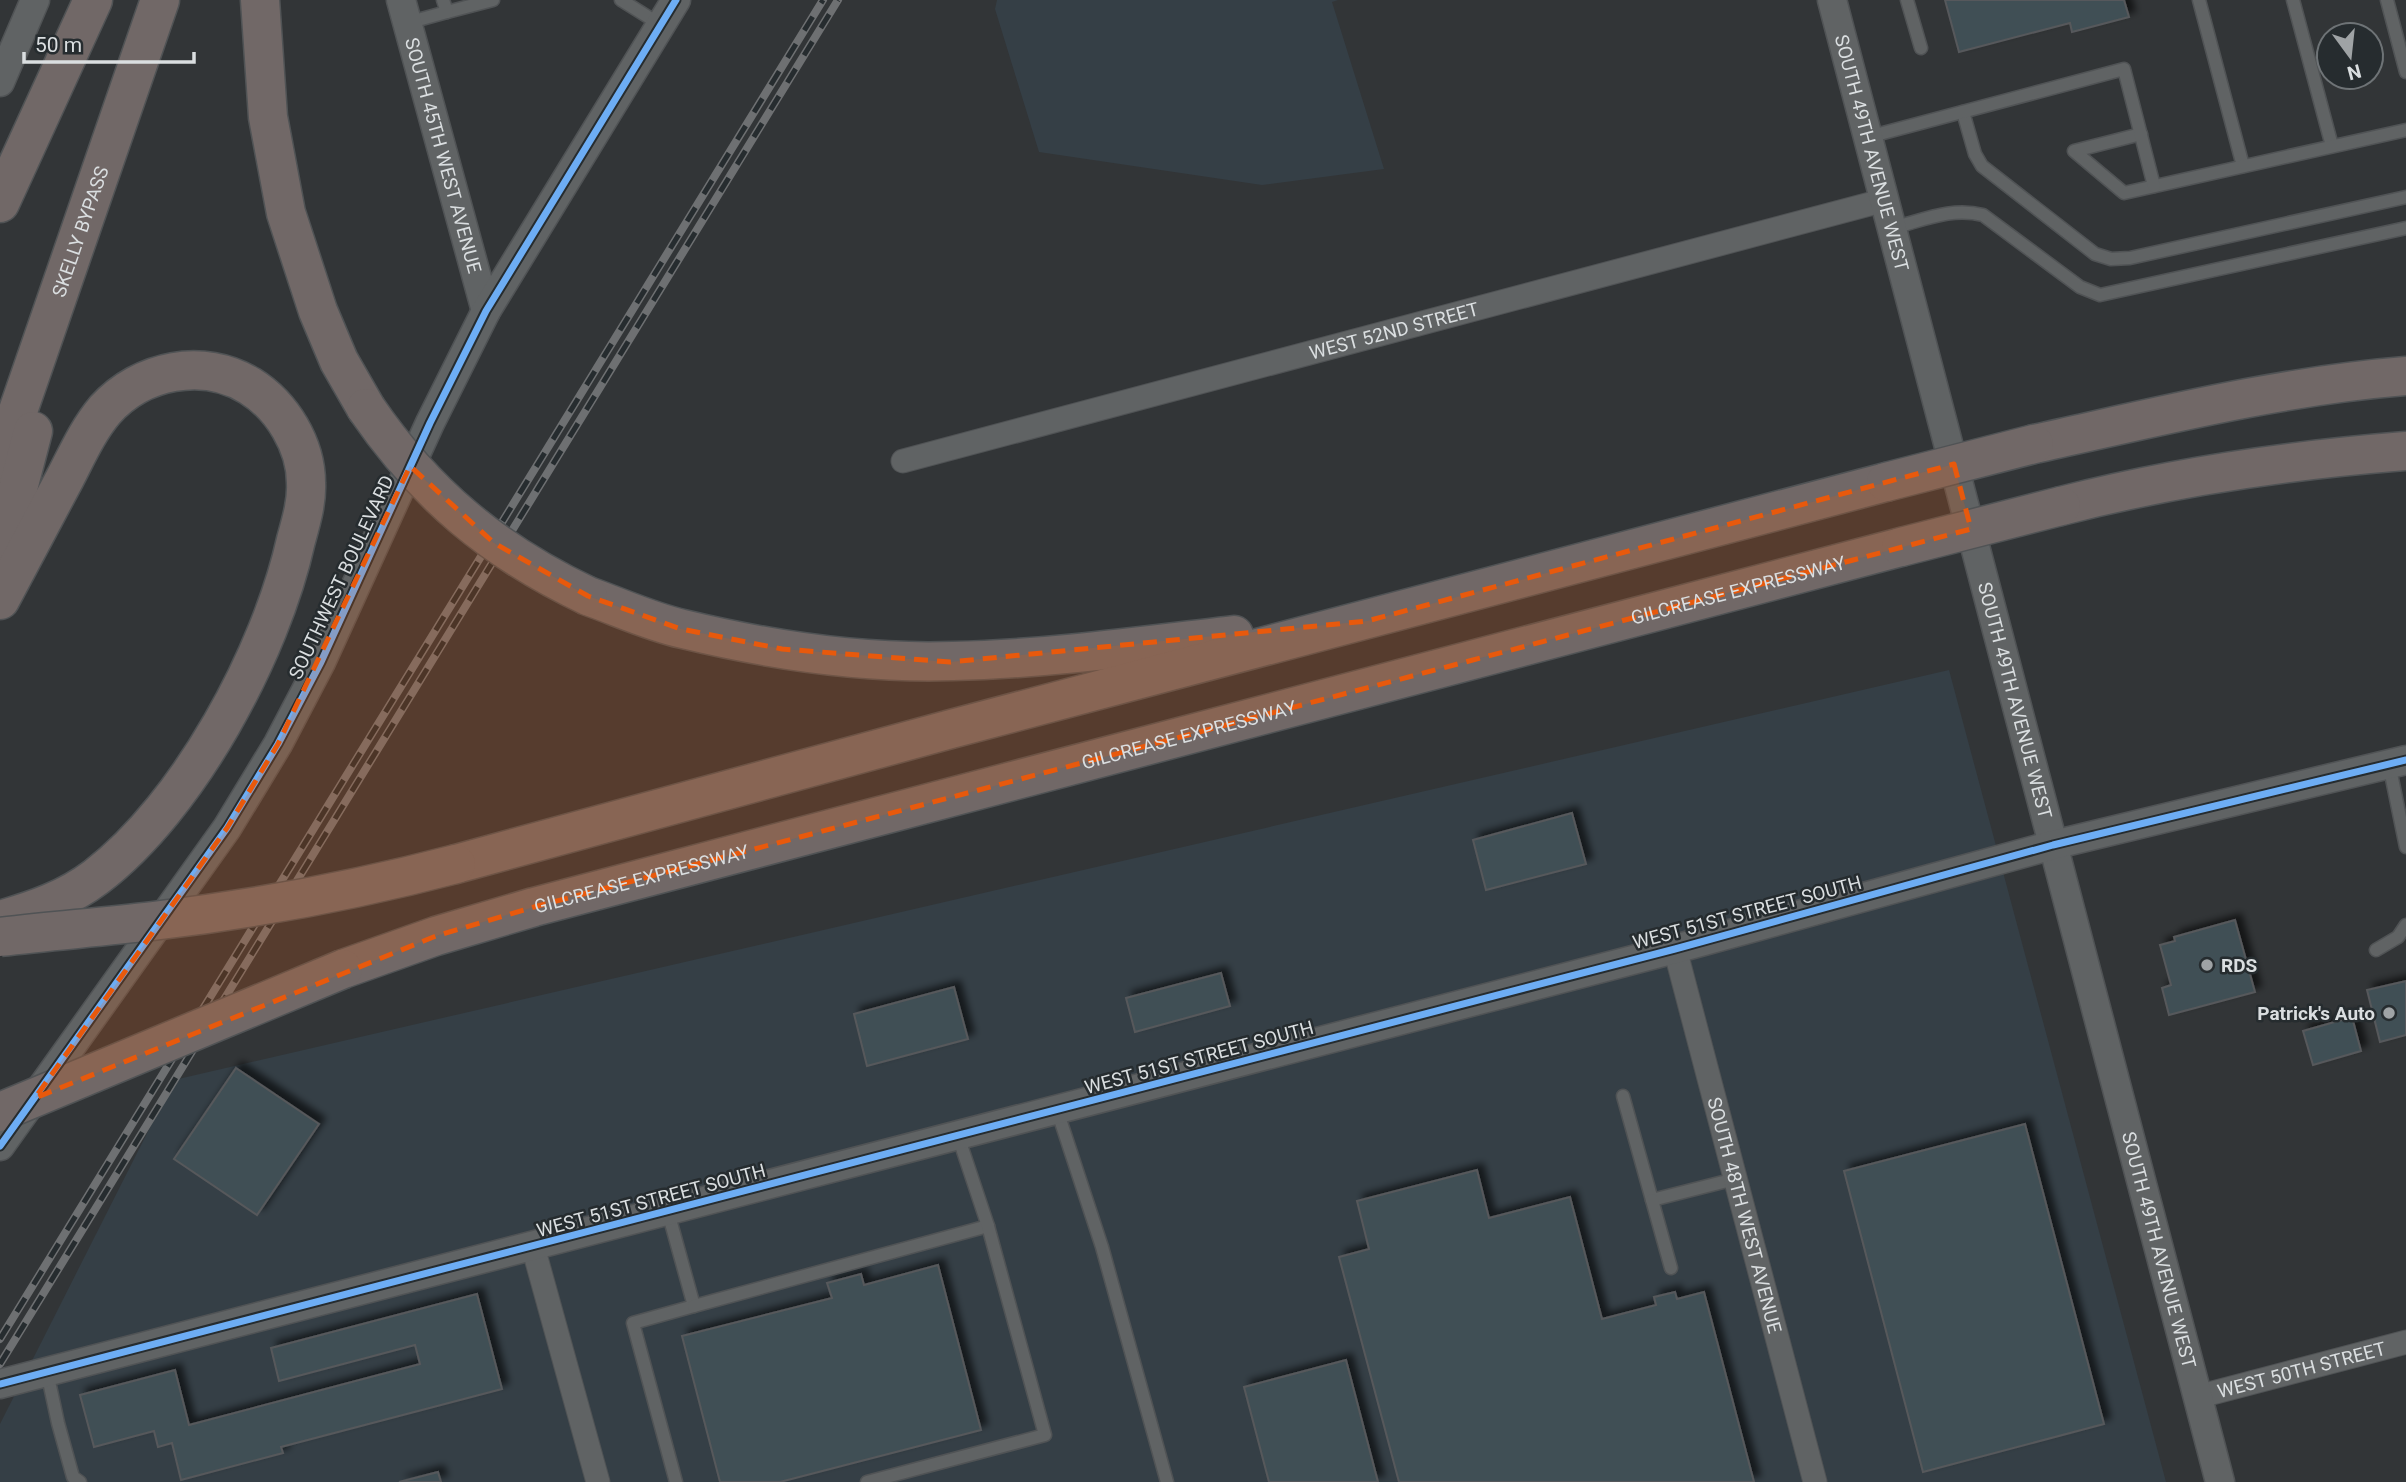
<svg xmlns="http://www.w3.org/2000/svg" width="2406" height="1482" font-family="Roboto,sans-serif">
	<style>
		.built { fill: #353f46 }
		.building { fill: #414f55; stroke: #57595b; stroke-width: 2; filter: url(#shadow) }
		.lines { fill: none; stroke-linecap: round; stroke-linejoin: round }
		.service-casing { stroke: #505355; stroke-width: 15 }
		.minor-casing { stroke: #505355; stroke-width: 25 }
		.tertiary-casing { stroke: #505355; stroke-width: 31 }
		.motorway-casing { stroke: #505355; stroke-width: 41 }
		.service { stroke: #606364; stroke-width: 12 }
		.minor { stroke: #606364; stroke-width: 23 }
		.tertiary { stroke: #606364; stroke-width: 28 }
		.motorway { stroke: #716867; stroke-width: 38 }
		.rail-casing { stroke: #6e7072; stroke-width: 8 }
		.rail { stroke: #262c2f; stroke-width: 5; stroke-dasharray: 16; stroke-linecap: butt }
		.motorway-bridge-casing { stroke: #505355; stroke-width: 41; stroke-linecap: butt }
		.motorway-bridge { stroke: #716867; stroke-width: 38 }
		.cycleway-casing { stroke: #262c2f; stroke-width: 11 }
		.cycleway { stroke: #6dadf4; stroke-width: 7 }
		.marked { fill: #e8590c; fill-opacity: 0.2; stroke: #e8590c; stroke-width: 5; stroke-dasharray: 14 9; stroke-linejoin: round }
		.poi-dot { fill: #9fa3a5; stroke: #262c2f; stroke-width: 2.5 }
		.labels { text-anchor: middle; stroke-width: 5; stroke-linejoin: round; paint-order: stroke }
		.street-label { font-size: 19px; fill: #dadee0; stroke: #262c2f }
		.poi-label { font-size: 19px; font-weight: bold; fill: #dadee0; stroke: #262c2f; text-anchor: start }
	</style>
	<defs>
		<filter id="shadow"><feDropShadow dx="6" dy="-6" stdDeviation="3.5" flood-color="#0009"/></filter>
	</defs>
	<rect width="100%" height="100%" fill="#323537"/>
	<g class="built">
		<path d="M 997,0 L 1338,0 L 1332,2 L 1384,169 L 1262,185 L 1039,152 L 995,9 Z"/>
		<path d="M 1949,670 L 2166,1482 L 0,1482 L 0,1424 L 174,1080 Z"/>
	</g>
	<g class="building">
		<path d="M 1945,0 L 2124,0 L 2129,17 L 2072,32 L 2070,23 L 1959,52 Z"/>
		<path d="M 1572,813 L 1586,864 L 1486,890 L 1473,840 Z"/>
		<path d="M 2235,920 L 2255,992 L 2169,1015 L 2162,988 L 2171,985 L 2160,945 L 2175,941 L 2174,937 Z"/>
		<path d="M 1221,973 L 1230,1006 L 1135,1032 L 1126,998 Z"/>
		<path d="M 2406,981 L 2406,1035 L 2380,1042 L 2367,990 Z"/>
		<path d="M 954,987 L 968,1039 L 867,1066 L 854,1014 Z"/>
		<path d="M 2352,1017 L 2361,1051 L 2313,1065 L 2303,1031 Z"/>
		<path d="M 236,1068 L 319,1124 L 257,1215 L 174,1159 Z"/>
		<path d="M 2025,1124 L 2104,1424 L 1923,1472 L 1844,1171 Z"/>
		<path d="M 1477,1170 L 1489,1218 L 1570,1197 L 1602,1319 L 1656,1305 L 1654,1297 L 1675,1292 L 1677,1299 L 1704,1292 L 1754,1482 L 1399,1482 L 1339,1257 L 1369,1249 L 1357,1201 Z"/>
		<path d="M 938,1265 L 981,1430 L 780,1482 L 720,1482 L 682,1336 L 832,1298 L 827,1283 L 861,1274 L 864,1285 Z"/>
		<path d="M 477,1294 L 502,1389 L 281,1447 L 283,1453 L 181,1480 L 172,1443 L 158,1447 L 154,1431 L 94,1447 L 80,1395 L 175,1370 L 189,1425 L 420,1364 L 415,1345 L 279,1381 L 271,1348 Z"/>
		<path d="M 1346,1360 L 1378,1482 L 1269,1482 L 1244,1387 Z"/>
		<path d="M 438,1472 L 441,1482 L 399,1482 Z"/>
	</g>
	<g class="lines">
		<defs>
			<g id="service">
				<path d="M 621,0 L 661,25"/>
				<path d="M 1907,0 L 1921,48"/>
				<path d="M 2199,0 L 2243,166"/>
				<path d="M 2293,0 L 2332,146"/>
				<path d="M 2387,0 L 2406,72"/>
				<path d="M 447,12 L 493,0"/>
				<path d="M 407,23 L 447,12 L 443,0"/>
				<path d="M 1963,112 L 1975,154 L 1982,166 L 2095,254 L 2111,259 L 2130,258 L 2406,197"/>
				<path d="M 2141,134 L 2074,151 L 2124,193 L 2406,130"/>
				<path d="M 1868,137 L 2124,69 L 2154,186"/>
				<path d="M 1892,228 C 1924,220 1951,207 1983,215 L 2080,287 L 2100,295 L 2406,228"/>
				<path d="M 2389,764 L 2406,847"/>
				<path d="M 2376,950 L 2398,937 L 2406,925"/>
				<path d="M 1623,1096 L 1652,1200 L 1735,1179"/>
				<path d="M 1057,1110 L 1102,1247 L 1167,1482"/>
				<path d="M 1652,1200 L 1671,1268"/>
				<path d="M 668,1212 L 694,1306 L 633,1323 L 676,1482"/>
				<path d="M 694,1306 L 988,1226"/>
				<path d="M 47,1372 L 58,1423 L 73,1477 L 80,1482"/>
				<path d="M 867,1482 L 1045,1435 L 988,1226 L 958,1136"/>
			</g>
			<g id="minor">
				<path id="s1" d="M 903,461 L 1885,200"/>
				<path id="s2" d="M 1675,949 L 1815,1482"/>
				<path d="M 533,1247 L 598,1482"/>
				<path id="s3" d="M 2197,1397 L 2406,1342"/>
			</g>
			<g id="tertiary">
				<path id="s4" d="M 401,0 L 486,311"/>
				<path id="s5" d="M 1832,0 L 2220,1482"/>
				<path d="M 0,82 L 35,0"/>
				<path d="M 0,1146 L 227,828 L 278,744 L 321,662 L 430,423 L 486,311 L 676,0"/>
				<path d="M 0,1384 L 1675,949 L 2053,845 L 2406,760"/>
			</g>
			<g id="motorway">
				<path d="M 260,0 L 268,117 L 286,213 L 318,311 L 339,361 L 366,408"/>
				<path d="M 0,203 L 93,0"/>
				<path d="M 2034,444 C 2157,417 2280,386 2406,376"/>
				<path id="s6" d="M 0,463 L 160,0"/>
				<path d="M 2061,506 C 2173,477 2291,460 2406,451"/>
				<path d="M 0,558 L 33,431"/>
				<path d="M 588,596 C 619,607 651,622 683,629 C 770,650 863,664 953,661 C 1047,659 1140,646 1234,635"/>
				<path d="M 0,600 C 22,559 43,519 65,478 C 77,455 88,430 105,410 C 141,370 203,357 250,386 C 282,406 306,445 306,483 C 307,502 301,522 296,540 C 271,653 189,806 96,877 C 67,899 35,910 0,920"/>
				<path d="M 456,864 L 951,729 L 1886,482"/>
				<path id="s7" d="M 343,969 L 436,936 L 534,907 L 1901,547"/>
			</g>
		</defs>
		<use href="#service" class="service-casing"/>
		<use href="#minor" class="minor-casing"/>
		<use href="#tertiary" class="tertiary-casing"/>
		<use href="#motorway" class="motorway-casing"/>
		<use href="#service" class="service"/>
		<use href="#minor" class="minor"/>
		<use href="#tertiary" class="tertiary"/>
		<use href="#motorway" class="motorway"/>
		<defs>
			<g id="rail">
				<path d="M 0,1339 L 823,0"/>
				<path d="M 0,1364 L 838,0"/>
			</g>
		</defs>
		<use href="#rail" class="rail-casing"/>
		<use href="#rail" class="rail"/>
		<defs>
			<g id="motorway-bridge">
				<path d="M 366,408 C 425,494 493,551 588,596"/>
				<path d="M 1886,482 L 2034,444"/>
				<path d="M 1901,547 L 2061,506"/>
				<path d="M 0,937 C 51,931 102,927 153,921 C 255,909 357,890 456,864"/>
				<path d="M 0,1112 L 343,969"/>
			</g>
		</defs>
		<use href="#motorway-bridge" class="motorway-bridge-casing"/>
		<use href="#motorway-bridge" class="motorway-bridge"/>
		<defs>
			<g id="cycleway">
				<path d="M 0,1146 L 227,828 L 278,744 L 321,662 L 430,423 L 486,311 L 676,0"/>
				<path d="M 0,1384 L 1675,949 L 2053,845 L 2406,760"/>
			</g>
		</defs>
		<use href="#cycleway" class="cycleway-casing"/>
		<use href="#cycleway" class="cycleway"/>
	</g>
	<path class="marked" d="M 1954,464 L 1971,529 L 534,907 L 436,936 L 35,1098 L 227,828 L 278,744 L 410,466 L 494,543 L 588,596 L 681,629 L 782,649 L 950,662 L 1367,621 Z"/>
	<g class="poi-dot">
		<circle cx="2207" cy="965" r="7"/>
		<circle cx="2389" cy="1013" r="7"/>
	</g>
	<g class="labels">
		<g class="street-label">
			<text dy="7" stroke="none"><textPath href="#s5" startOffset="158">SOUTH 49TH AVENUE WEST</textPath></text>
			<text dy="7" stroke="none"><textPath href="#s4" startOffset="161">SOUTH 45TH WEST AVENUE</textPath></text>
			<text dy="7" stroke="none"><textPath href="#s6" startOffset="245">SKELLY BYPASS</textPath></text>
			<text dy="7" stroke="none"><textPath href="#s1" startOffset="508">WEST 52ND STREET</textPath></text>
			<text transform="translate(341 577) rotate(-65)" y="7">SOUTHWEST BOULEVARD</text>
			<text dy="7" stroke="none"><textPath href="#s7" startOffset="1446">GILCREASE EXPRESSWAY</textPath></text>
			<text dy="7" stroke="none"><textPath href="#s5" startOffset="724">SOUTH 49TH AVENUE WEST</textPath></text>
			<text dy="7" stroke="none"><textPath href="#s7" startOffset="878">GILCREASE EXPRESSWAY</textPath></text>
			<text dy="7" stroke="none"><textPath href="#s7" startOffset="312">GILCREASE EXPRESSWAY</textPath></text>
			<text transform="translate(1747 912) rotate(-15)" y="7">WEST 51ST STREET SOUTH</text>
			<text transform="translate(1199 1057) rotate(-15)" y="7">WEST 51ST STREET SOUTH</text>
			<text transform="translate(651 1200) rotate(-15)" y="7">WEST 51ST STREET SOUTH</text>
			<text dy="7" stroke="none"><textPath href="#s2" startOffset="275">SOUTH 48TH WEST AVENUE</textPath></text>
			<text dy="7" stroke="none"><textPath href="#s5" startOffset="1292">SOUTH 49TH AVENUE WEST</textPath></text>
			<text dy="7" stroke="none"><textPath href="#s3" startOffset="108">WEST 50TH STREET</textPath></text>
		</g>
		<g class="poi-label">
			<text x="2221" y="972">RDS</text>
			<text x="2375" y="1020" text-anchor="end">Patrick's Auto</text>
		</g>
	</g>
	<g transform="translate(2350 56) rotate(165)"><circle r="33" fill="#262c2f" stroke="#6e7376" stroke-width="2"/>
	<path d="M0-5L12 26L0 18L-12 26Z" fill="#9fa3a5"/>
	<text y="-10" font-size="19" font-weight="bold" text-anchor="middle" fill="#dadee0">N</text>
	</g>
	<path d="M24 52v10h170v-10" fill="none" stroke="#dadee0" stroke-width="3.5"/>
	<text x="35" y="52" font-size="21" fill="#dadee0" stroke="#262c2f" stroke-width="5" paint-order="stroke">50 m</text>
</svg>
